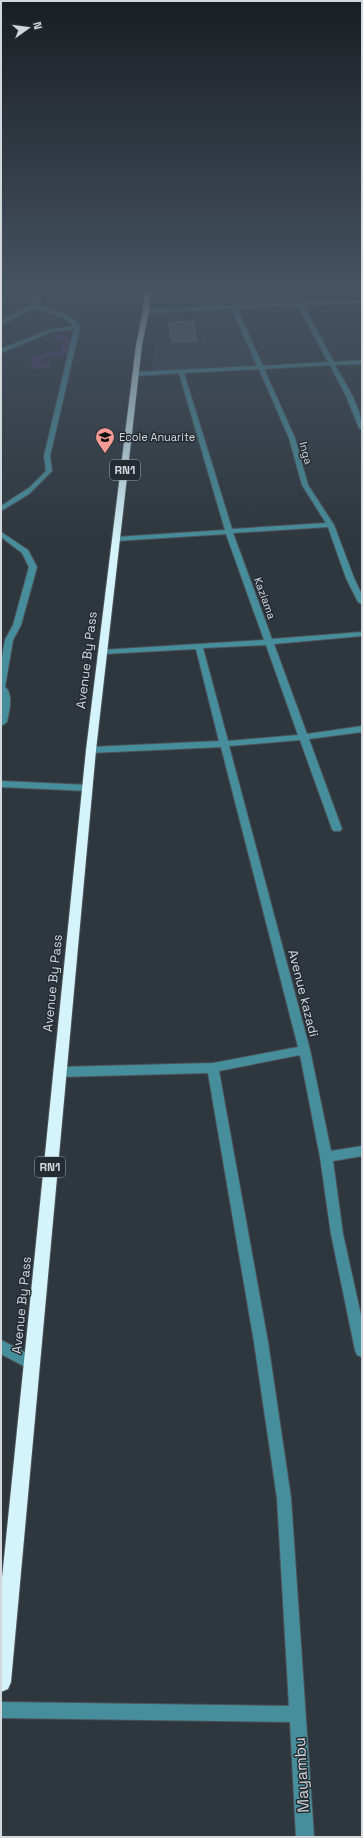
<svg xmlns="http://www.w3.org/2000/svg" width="363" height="1838" font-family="'Space Grotesk',sans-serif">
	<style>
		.built { fill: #33424c }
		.green { fill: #49396a }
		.building { fill: #5d606a; stroke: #727680 }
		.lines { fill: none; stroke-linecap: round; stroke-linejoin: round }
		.minor-casing { stroke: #4c545a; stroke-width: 2 }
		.highway-casing { stroke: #4c545a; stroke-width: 2 }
		.minor { fill: #478e9c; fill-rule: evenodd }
		.highway { fill: #d5f3fa; fill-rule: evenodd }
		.labels { text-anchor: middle; stroke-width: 3; stroke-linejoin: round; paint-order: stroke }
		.far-poi-label { font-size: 11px; fill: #d2d8dc; stroke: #242c33; text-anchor: start }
		.far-street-label { font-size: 11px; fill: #d2d8dc; stroke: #242c33 }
		.shield { fill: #242c33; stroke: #9ea4a9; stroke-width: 1 }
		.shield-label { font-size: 12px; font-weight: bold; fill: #d2d8dc }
		.street-label { font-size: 13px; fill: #d2d8dc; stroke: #242c33 }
		.near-street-label { font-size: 16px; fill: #d2d8dc; stroke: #242c33 }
	</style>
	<rect width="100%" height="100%" fill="#2e373d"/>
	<path class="built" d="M 232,309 L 258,367 L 151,372 L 155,344 L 202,342 L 195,311 Z"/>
	<path class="green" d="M 63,333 L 72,340 L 71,348 L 66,355 L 52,355 L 42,358 L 44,362 L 53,364 L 48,368 L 33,369 L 31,363 L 33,356 L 60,351 L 64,342 L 53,338 L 51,334 Z"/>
	<path class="building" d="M 194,321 L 197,341 L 172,342 L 168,322 Z"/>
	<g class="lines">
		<defs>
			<g id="minor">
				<path d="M 24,289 L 30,289 L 41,298 L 41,302 L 38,305 C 54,310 70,312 80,327 L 50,456 L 52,471 L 29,494 L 1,511 L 1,506 L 30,487 L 46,471 L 44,456 L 74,329 L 51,332 L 1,353 L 1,349 L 48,330 L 74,326 L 62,317 L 34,308 L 1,325 L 1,321 L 32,305 L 36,299 Z"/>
				<path d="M 213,289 L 218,289 L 225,306 L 297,302 L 290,289 L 294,289 L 302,302 L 362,299 L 362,303 L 303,305 L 334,362 L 362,360 L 362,364 L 335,365 C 346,385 362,407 362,430 L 359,428 L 346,396 L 330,365 L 264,369 L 295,438 L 308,485 L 334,525 L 354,578 L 362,595 L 362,604 L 358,602 L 346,578 L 328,527 L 233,533 L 272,639 L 362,632 L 362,636 L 274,644 L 307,734 L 362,726 L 362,732 L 309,739 L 342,829 L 340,831 L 334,831 L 332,829 L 300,740 L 229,746 L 310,1050 L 331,1151 L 362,1146 L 362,1156 L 333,1161 L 343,1234 L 362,1320 L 362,1357 L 357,1355 L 355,1350 L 331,1234 L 320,1157 L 300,1055 L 219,1071 L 268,1342 L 291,1498 L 314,1837 L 296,1837 L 290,1722 L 1,1718 L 1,1702 L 289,1706 L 277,1498 L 254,1342 L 208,1073 L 59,1077 L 55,1075 L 53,1072 L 55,1069 L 59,1067 L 213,1063 L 298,1047 L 221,747 L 91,753 L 87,750 L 91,747 L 219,741 L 196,649 L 104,654 L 101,654 L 101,650 L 264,640 L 226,534 L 116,541 L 112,539 L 116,537 L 225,530 L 179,373 L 136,376 L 133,374 L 136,372 L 257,366 L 232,309 L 146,313 L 143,311 L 146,309 L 220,306 ZM 298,306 L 328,362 L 263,366 L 237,308 ZM 259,369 L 289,438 L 302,485 L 326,523 L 232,529 L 184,373 ZM 266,645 L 298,735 L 228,741 L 203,648 Z"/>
				<path d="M 1,532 L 28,550 L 37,567 L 21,625 L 13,640 L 5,687 C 14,694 9,712 7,722 L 3,725 L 1,724 L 1,664 L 5,640 L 13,625 L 29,567 L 22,553 L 1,537 Z"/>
				<path d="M 1,781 L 88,785 L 92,788 L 88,791 L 1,787 Z"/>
				<path d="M 1,1340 L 36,1358 L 38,1363 L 36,1368 L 31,1370 L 1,1354 Z"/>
			</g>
			<path id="highway" d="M 145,289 L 151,289 L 149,311 L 142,345 L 96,750 L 11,1682 L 8,1689 L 1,1692 L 1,1588 L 86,750 L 136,345 L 143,311 Z"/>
		</defs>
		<use href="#minor" class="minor-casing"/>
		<use href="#highway" class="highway-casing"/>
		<use href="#minor" class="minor"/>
		<use href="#highway" class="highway"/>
	</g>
	<linearGradient id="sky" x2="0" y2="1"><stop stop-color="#191e22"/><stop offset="0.53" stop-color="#465362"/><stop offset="1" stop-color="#465362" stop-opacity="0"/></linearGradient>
	<rect width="363" height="546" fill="url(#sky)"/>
	<defs>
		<symbol id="school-pin" viewBox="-11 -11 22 30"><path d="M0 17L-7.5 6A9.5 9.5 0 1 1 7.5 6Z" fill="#f59b96" stroke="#242c33"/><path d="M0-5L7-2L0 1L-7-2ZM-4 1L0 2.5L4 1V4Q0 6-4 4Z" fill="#111"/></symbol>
	</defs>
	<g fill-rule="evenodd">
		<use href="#school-pin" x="94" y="426" width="22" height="30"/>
	</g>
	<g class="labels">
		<g class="far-poi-label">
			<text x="119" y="441">Ecole Anuarite</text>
		</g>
		<g class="far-street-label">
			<text transform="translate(306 453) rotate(75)" y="4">Inga</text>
			<text transform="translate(265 598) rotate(70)" y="4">Kaziama</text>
		</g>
		<g class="shield">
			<rect x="110" y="460" width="30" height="20" rx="3"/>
			<rect x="35" y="1157" width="30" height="20" rx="3"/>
		</g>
		<g class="shield-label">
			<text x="125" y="474">RN1</text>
			<text x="50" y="1171">RN1</text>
		</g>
		<g class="street-label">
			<text transform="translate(86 660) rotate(-83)" y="5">Avenue By Pass</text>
			<text transform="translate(52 983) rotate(-84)" y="5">Avenue By Pass</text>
			<text transform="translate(304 993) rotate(76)" y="5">Avenue kazadi</text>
			<text transform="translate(21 1305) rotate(-84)" y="5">Avenue By Pass</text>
		</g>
		<g class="near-street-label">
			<text transform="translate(301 1775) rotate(-93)" y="6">Mayambu</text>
		</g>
	</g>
	<rect width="363" height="1838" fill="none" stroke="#d2d8dc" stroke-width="4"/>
	<g transform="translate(28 28) rotate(76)" stroke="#242c33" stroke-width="3" paint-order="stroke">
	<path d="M0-3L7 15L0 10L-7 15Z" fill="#d2d8dc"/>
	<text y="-6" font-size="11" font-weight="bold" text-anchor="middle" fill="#d2d8dc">N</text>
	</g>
</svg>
